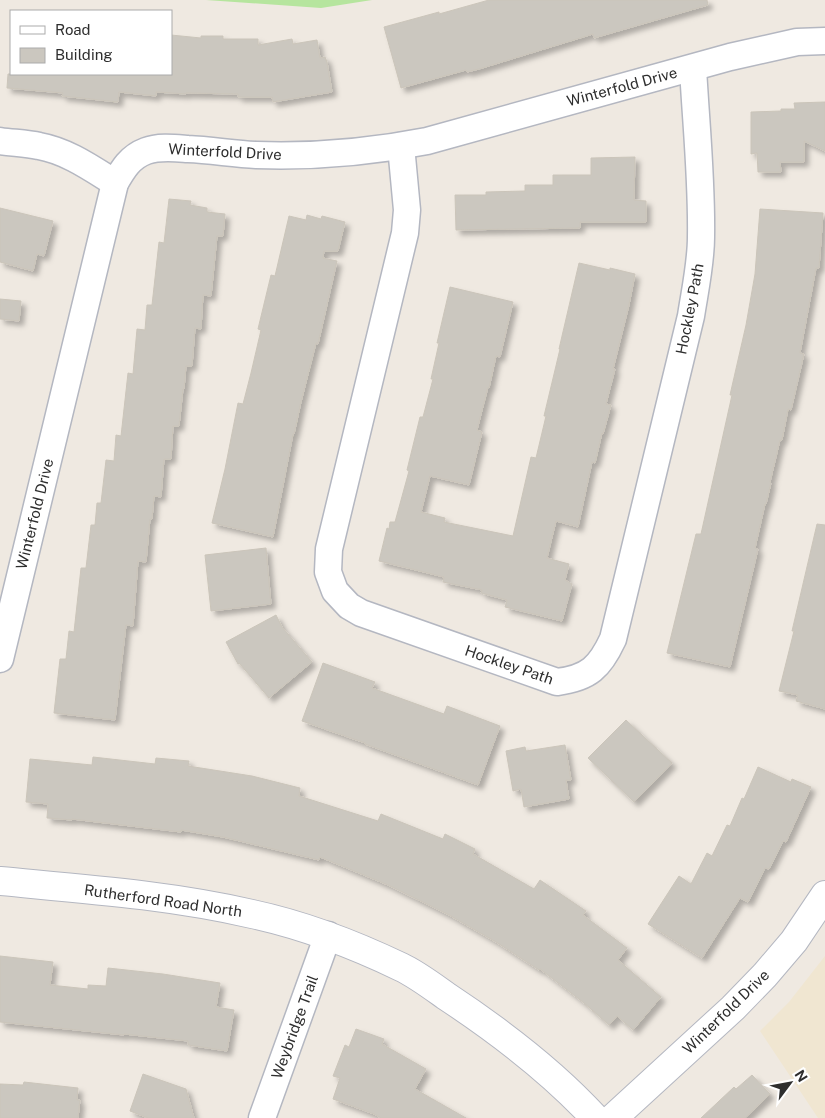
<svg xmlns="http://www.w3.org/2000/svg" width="825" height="1118" font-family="'Public Sans',sans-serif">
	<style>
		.education { fill: #f0e6d1 }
		.green { fill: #b6e59e }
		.building { fill: #cbc7bf; stroke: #cbc5ba; filter: url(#shadow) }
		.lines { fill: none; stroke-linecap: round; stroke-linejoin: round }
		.minor-casing { stroke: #b4b7c1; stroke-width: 29 }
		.tertiary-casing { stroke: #b4b7c1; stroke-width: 30 }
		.minor { stroke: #fff; stroke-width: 26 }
		.tertiary { stroke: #fff; stroke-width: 28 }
		.labels { text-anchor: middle; stroke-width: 4.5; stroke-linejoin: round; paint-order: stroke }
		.street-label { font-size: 15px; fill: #2e2e2e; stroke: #fff }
	</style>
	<defs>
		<filter id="shadow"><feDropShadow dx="4.5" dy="4.5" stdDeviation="2.5" flood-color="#0004"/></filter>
	</defs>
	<rect width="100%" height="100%" fill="#efe9e1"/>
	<path class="education" d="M 825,956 L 825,1118 L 818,1118 L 760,1031 L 789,1002 Z"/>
	<path class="green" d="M 206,0 L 372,0 L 321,8 Z"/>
	<g class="building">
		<path d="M 489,0 L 707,0 L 708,5 L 594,38 L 593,34 L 479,69 L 467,72 L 466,70 L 401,88 L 384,27 L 439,12 L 439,14 Z"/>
		<path d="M 171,35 L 201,38 L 201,36 L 223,36 L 223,39 L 258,39 L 258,45 L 292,39 L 293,44 L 317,40 L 320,58 L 325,57 L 327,62 L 332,92 L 273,102 L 272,97 L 238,97 L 238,94 L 186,93 L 186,94 L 156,92 L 156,96 L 119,92 L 118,102 L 62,96 L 63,93 L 7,88 L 8,74 L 171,74 Z"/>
		<path d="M 825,102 L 825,151 L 804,141 L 804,162 L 780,162 L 781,172 L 758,172 L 757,153 L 751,154 L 751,112 L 781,111 L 781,109 L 795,109 L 794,103 Z"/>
		<path d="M 635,157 L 634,200 L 646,201 L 646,222 L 580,222 L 580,228 L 456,230 L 455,195 L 486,195 L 486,192 L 525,191 L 525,185 L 553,185 L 553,175 L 591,175 L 591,158 Z"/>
		<path d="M 169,199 L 191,201 L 190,205 L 207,208 L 207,212 L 225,214 L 223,236 L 217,236 L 211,296 L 203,295 L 201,329 L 195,328 L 192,366 L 186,366 L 184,389 L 183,389 L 179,426 L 173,426 L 171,459 L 164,459 L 161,497 L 154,496 L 152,519 L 150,519 L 146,562 L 138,561 L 133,626 L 126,625 L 115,720 L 54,713 L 60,659 L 66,659 L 69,631 L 74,632 L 81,568 L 86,568 L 91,525 L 95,525 L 97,503 L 101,503 L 106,460 L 114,461 L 116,435 L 121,436 L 128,373 L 133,374 L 137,329 L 145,330 L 147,305 L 152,305 L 159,242 L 164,243 Z"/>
		<path d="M 0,208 L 53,221 L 44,256 L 37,254 L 33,271 L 0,262 Z"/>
		<path d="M 760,209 L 823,213 L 819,268 L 816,268 L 800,353 L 804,354 L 791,410 L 788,409 L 782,440 L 780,440 L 770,482 L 771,483 L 766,504 L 765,504 L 755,548 L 758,549 L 730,667 L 667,653 L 696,534 L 701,534 L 732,395 L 730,395 L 746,325 L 755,274 Z"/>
		<path d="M 307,215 L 321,219 L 322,216 L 345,222 L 338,251 L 324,251 L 323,258 L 337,261 L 318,344 L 316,343 L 301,402 L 294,434 L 293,434 L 273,537 L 212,523 L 225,469 L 238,403 L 243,404 L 251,373 L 261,330 L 258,329 L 271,275 L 275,276 L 289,216 L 306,220 Z"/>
		<path d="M 579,263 L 610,270 L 610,268 L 635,274 L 629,305 L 613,369 L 615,369 L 606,404 L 611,405 L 603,434 L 602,433 L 595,463 L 592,462 L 578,527 L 556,521 L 547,558 L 569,564 L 565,580 L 572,584 L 562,621 L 505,607 L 507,600 L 481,593 L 482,590 L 443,582 L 444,577 L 379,561 L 387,528 L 389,529 L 390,522 L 395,522 L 409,471 L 407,470 L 420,417 L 423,417 L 433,379 L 431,379 L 439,343 L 437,343 L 450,287 L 513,302 L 500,357 L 496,356 L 489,388 L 488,387 L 477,430 L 482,432 L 469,485 L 430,476 L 421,512 L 445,518 L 444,522 L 513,536 L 531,457 L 536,458 L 546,416 L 544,416 L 560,349 L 559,349 Z"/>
		<path d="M 0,299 L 21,301 L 19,321 L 0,319 Z"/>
		<path d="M 817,524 L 825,525 L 825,709 L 796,701 L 798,695 L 779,691 L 794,631 L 792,631 Z"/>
		<path d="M 266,548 L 271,604 L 211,611 L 205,555 Z"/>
		<path d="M 276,615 L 282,627 L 312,662 L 269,698 L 239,663 L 238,664 L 226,642 Z"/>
		<path d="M 323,663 L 375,682 L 372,688 L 444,714 L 447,706 L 500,726 L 478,785 L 365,744 L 365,743 L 302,721 Z"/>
		<path d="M 626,720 L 672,763 L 634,802 L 588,758 Z"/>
		<path d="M 565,745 L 571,780 L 566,780 L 569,799 L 524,807 L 521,789 L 513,791 L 506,751 L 525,747 L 526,751 Z"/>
		<path d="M 93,757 L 155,764 L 156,758 L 189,761 L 188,766 L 252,776 L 300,788 L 299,796 L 378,821 L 381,814 L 443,839 L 445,834 L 475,849 L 473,854 L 534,889 L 540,880 L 586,911 L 583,915 L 627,948 L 618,960 L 661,997 L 633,1030 L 617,1016 L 609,1025 L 584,1003 L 540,969 L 539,970 L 496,942 L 449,915 L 388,885 L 320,857 L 319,860 L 223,837 L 181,830 L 181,832 L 72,819 L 72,820 L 47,818 L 48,804 L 26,802 L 30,759 L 92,765 Z"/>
		<path d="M 758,767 L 791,782 L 792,779 L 811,787 L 786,842 L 783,841 L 769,869 L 765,868 L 748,902 L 740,898 L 702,958 L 648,924 L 679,876 L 691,884 L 707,853 L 712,856 L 727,825 L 730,826 L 742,798 L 744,799 Z"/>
		<path d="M 0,956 L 53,962 L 50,985 L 88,989 L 88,985 L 106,986 L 108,968 L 163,974 L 220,983 L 216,1007 L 234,1010 L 227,1051 L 188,1045 L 188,1041 L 124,1034 L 124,1035 L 0,1022 Z"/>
		<path d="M 356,1029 L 384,1039 L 382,1044 L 426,1069 L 415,1089 L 466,1118 L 381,1118 L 374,1114 L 333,1099 L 340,1078 L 333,1076 L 345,1045 L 349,1047 Z"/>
		<path d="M 143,1074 L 186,1089 L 194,1118 L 148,1118 L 130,1111 Z"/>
		<path d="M 752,1075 L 770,1094 L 745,1118 L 701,1118 L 734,1087 L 736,1089 Z"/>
		<path d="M 24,1082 L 78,1088 L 77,1100 L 80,1100 L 78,1118 L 0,1118 L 0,1084 L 23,1085 Z"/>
	</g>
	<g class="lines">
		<defs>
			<g id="minor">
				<path d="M 0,141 C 13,143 26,143 39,146 C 67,151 91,168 115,183"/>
				<path d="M 401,146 L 407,210 L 405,233 L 329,549 L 328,572 L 335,591 L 349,606 L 361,613 L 557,682 C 589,678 600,667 613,639 L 691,316 C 695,290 701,263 701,237 C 702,180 696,124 693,68"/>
				<path d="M 0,659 L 115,183 C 123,169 130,157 146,151 C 159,146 175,148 188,149 C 211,150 234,154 256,155 C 314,157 371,152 427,141 L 730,57 L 797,42 L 825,41"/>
				<path d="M 262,1118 L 328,935"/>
			</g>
			<g id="tertiary">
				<path d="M 0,881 C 84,889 169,895 252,914 C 303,925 353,944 401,967 C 416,974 432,986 446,996 C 499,1031 551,1070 595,1118"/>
				<path d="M 613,1118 L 733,1008 L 765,975 L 794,941 L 825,895"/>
			</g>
		</defs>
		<use href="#minor" class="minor-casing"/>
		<use href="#tertiary" class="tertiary-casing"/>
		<use href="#minor" class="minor"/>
		<use href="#tertiary" class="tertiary"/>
	</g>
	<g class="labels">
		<g class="street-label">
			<text transform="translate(622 87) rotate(-15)" y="5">Winterfold Drive</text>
			<text transform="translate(225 152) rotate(3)" y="5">Winterfold Drive</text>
			<text transform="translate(690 309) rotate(-79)" y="5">Hockley Path</text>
			<text transform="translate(35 514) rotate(-76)" y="5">Winterfold Drive</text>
			<text transform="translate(509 665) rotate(19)" y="5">Hockley Path</text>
			<text transform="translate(163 901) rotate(8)" y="5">Rutherford Road North</text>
			<text transform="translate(726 1012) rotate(-44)" y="5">Winterfold Drive</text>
			<text transform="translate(295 1027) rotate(-70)" y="5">Weybridge Trail</text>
		</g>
	</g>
	<rect x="10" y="10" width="162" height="65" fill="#ffffff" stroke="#ababab"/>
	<rect x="20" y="26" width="25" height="8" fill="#ffffff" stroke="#ababab"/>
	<text x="55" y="35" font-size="15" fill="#2e2e2e">Road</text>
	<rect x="20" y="48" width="25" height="15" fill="#cbc7bf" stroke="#ababab"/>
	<text x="55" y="60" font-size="15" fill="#2e2e2e">Building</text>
	<g transform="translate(790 1083) rotate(58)" stroke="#ffffff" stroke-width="4" paint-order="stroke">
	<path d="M0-4L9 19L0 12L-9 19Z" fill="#2e2e2e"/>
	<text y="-8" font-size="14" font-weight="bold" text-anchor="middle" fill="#2e2e2e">N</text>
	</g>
</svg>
